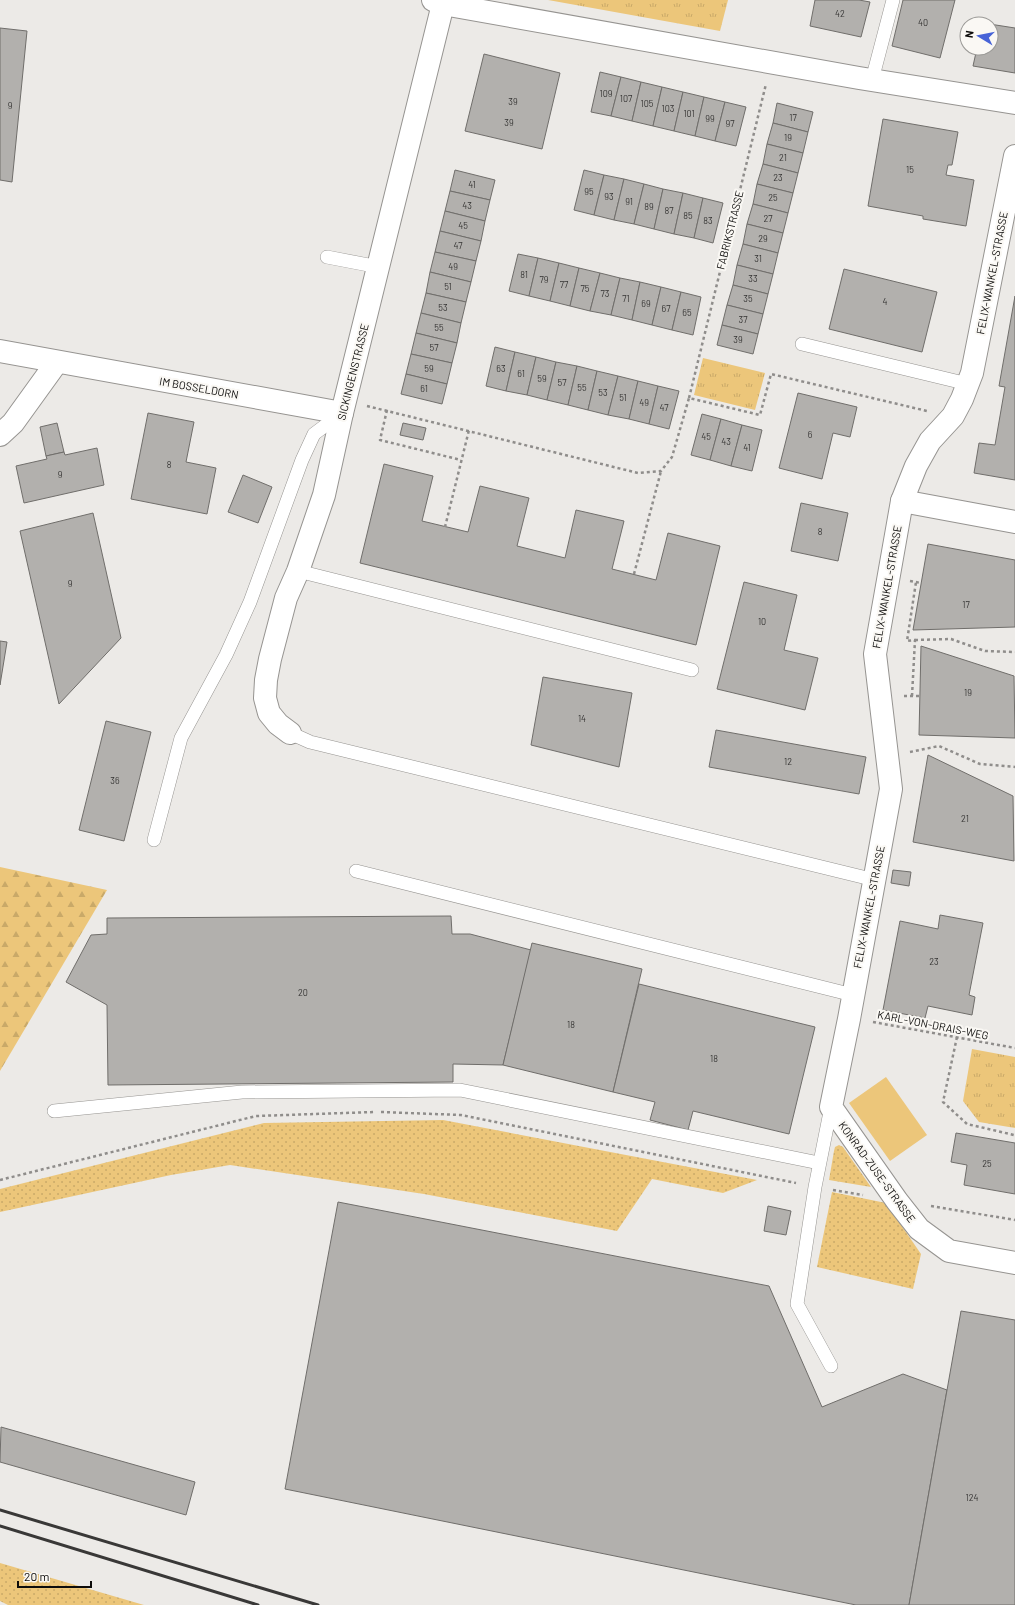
<svg xmlns="http://www.w3.org/2000/svg" width="1015" height="1605" font-family="Barlow,sans-serif">
	<style>
		.grass { fill: url(#grass-dots) }
		.forest { fill: url(#forest-firs) }
		.park { fill: url(#park-tufts) }
		.pitch { fill: #ecc67a }
		.building { fill: #b2b0ad; stroke: #706e6b }
		.lines { fill: none; stroke-linecap: round; stroke-linejoin: round }
		.service-casing { stroke: #969491; stroke-width: 14 }
		.minor-casing { stroke: #969491; stroke-width: 24 }
		.path { stroke: #8f8d8b; stroke-width: 2.5; stroke-dasharray: 3 3; stroke-linecap: butt }
		.service { stroke: #fff; stroke-width: 13 }
		.minor { stroke: #fff; stroke-width: 22 }
		.rail { stroke: #393837; stroke-width: 3 }
		.labels { text-anchor: middle; stroke-width: 4; stroke-linejoin: round; paint-order: stroke }
		.number-label { font-size: 9px; fill: #363534 }
		.street-label { font-size: 11px; fill: #0d0c0b; stroke: #faf8f4 }
	</style>
	<defs>
		<pattern id="grass-dots" width="8" height="8" patternUnits="userSpaceOnUse"><rect width="8" height="8" fill="#ecc67a"/><path d="M2 2h.1M6 6h.1" fill="none" stroke="#c9a968" stroke-width="1.8" stroke-linecap="round"/></pattern>
		<pattern id="forest-firs" width="22" height="20" patternUnits="userSpaceOnUse"><rect width="22" height="20" fill="#ecc67a"/><path d="M5 1l3.5 6h-7zM16 11l3.5 6h-7z" fill="#c9a968"/></pattern>
		<pattern id="park-tufts" width="24" height="20" patternUnits="userSpaceOnUse"><rect width="24" height="20" fill="#ecc67a"/><path d="M3 7l-1-3M5 7V3M7 7l1-3M15 17l-1-3M17 17v-4M19 17l1-3" fill="none" stroke="#c9a968"/></pattern>
	</defs>
	<rect width="100%" height="100%" fill="#eceae7"/>
	<g class="grass">
		<path d="M 443,1120 L 757,1180 L 723,1193 L 652,1179 L 617,1231 L 424,1194 L 230,1165 L 171,1175 L 0,1212 L 0,1189 L 264,1123 Z"/>
		<path d="M 839,1145 L 843,1147 L 871,1187 L 829,1180 L 834,1151 L 835,1147 Z"/>
		<path d="M 832,1192 L 886,1203 L 921,1254 L 913,1289 L 817,1267 Z"/>
		<path d="M 0,1563 L 144,1605 L 8,1605 L 0,1601 Z"/>
	</g>
	<path class="forest" d="M 0,867 L 107,890 L 0,1071 Z"/>
	<g class="park">
		<path d="M 548,0 L 728,0 L 720,31 Z"/>
		<path d="M 703,358 L 765,373 L 755,410 L 694,395 Z"/>
		<path d="M 972,1049 L 1015,1057 L 1015,1128 L 979,1122 L 963,1101 Z"/>
	</g>
	<path class="pitch" d="M 886,1077 L 927,1135 L 890,1161 L 849,1103 Z"/>
	<g class="building">
		<path d="M 815,0 L 859,0 L 870,2 L 861,37 L 810,26 Z"/>
		<path d="M 903,0 L 955,0 L 940,58 L 892,46 Z"/>
		<path d="M 983,23 L 1015,28 L 1015,73 L 973,66 L 977,48 L 991,48 L 991,24 L 982,24 Z"/>
		<path d="M 0,28 L 27,31 L 12,182 L 0,180 Z"/>
		<path d="M 484,54 L 560,73 L 542,149 L 465,131 Z"/>
		<path d="M 600,72 L 621,77 L 611,116 L 591,112 Z"/>
		<path d="M 621,77 L 641,82 L 632,121 L 611,116 Z"/>
		<path d="M 641,82 L 662,87 L 653,126 L 632,121 Z"/>
		<path d="M 662,87 L 683,92 L 674,131 L 653,126 Z"/>
		<path d="M 683,92 L 704,97 L 695,136 L 674,131 Z"/>
		<path d="M 704,97 L 725,102 L 715,141 L 695,136 Z"/>
		<path d="M 725,102 L 746,107 L 736,146 L 715,141 Z"/>
		<path d="M 777,103 L 813,112 L 808,132 L 773,123 Z"/>
		<path d="M 883,119 L 958,132 L 952,165 L 948,165 L 946,175 L 974,180 L 966,226 L 923,219 L 923,216 L 868,206 Z"/>
		<path d="M 773,123 L 808,132 L 803,153 L 767,144 Z"/>
		<path d="M 767,144 L 803,153 L 798,173 L 763,164 Z"/>
		<path d="M 763,164 L 798,173 L 793,193 L 757,184 Z"/>
		<path d="M 455,170 L 495,180 L 490,200 L 450,191 Z"/>
		<path d="M 584,170 L 604,175 L 594,215 L 574,210 Z"/>
		<path d="M 604,175 L 624,179 L 614,220 L 594,215 Z"/>
		<path d="M 624,179 L 644,184 L 634,224 L 614,220 Z"/>
		<path d="M 644,184 L 663,189 L 654,229 L 634,224 Z"/>
		<path d="M 757,184 L 793,193 L 788,213 L 753,204 Z"/>
		<path d="M 663,189 L 683,193 L 674,234 L 654,229 Z"/>
		<path d="M 450,191 L 490,200 L 485,221 L 445,211 Z"/>
		<path d="M 683,193 L 703,198 L 694,238 L 674,234 Z"/>
		<path d="M 703,198 L 723,203 L 713,243 L 694,238 Z"/>
		<path d="M 753,204 L 788,213 L 783,233 L 747,224 Z"/>
		<path d="M 445,211 L 485,221 L 481,241 L 440,231 Z"/>
		<path d="M 747,224 L 783,233 L 778,253 L 743,244 Z"/>
		<path d="M 440,231 L 481,241 L 476,261 L 435,252 Z"/>
		<path d="M 743,244 L 778,253 L 773,274 L 737,265 Z"/>
		<path d="M 435,252 L 476,261 L 471,282 L 430,272 Z"/>
		<path d="M 518,254 L 538,258 L 529,296 L 509,291 Z"/>
		<path d="M 538,258 L 559,263 L 550,301 L 529,296 Z"/>
		<path d="M 559,263 L 579,268 L 570,306 L 550,301 Z"/>
		<path d="M 737,265 L 773,274 L 768,294 L 733,285 Z"/>
		<path d="M 579,268 L 600,273 L 590,311 L 570,306 Z"/>
		<path d="M 844,269 L 937,292 L 922,352 L 829,329 Z"/>
		<path d="M 430,272 L 471,282 L 466,302 L 426,293 Z"/>
		<path d="M 600,273 L 620,278 L 611,315 L 590,311 Z"/>
		<path d="M 620,278 L 640,282 L 632,320 L 611,315 Z"/>
		<path d="M 640,282 L 661,287 L 652,325 L 632,320 Z"/>
		<path d="M 733,285 L 768,294 L 763,314 L 727,305 Z"/>
		<path d="M 661,287 L 681,292 L 672,330 L 652,325 Z"/>
		<path d="M 681,292 L 701,297 L 693,335 L 672,330 Z"/>
		<path d="M 426,293 L 466,302 L 461,323 L 421,313 Z"/>
		<path d="M 1015,296 L 1015,480 L 974,473 L 979,443 L 995,445 L 1005,387 L 999,386 Z"/>
		<path d="M 727,305 L 763,314 L 758,334 L 722,325 Z"/>
		<path d="M 421,313 L 461,323 L 457,343 L 416,333 Z"/>
		<path d="M 722,325 L 758,334 L 753,354 L 717,345 Z"/>
		<path d="M 416,333 L 457,343 L 452,363 L 411,354 Z"/>
		<path d="M 495,347 L 515,352 L 506,391 L 486,386 Z"/>
		<path d="M 515,352 L 536,357 L 527,395 L 506,391 Z"/>
		<path d="M 411,354 L 452,363 L 447,384 L 406,374 Z"/>
		<path d="M 536,357 L 556,362 L 547,400 L 527,395 Z"/>
		<path d="M 556,362 L 577,366 L 568,405 L 547,400 Z"/>
		<path d="M 577,366 L 597,371 L 588,410 L 568,405 Z"/>
		<path d="M 597,371 L 618,376 L 608,415 L 588,410 Z"/>
		<path d="M 406,374 L 447,384 L 442,404 L 401,394 Z"/>
		<path d="M 618,376 L 638,381 L 629,419 L 608,415 Z"/>
		<path d="M 638,381 L 658,386 L 649,424 L 629,419 Z"/>
		<path d="M 658,386 L 679,391 L 669,429 L 649,424 Z"/>
		<path d="M 798,393 L 857,407 L 850,437 L 833,433 L 822,479 L 779,468 Z"/>
		<path d="M 148,413 L 194,422 L 186,462 L 216,468 L 207,514 L 131,499 Z"/>
		<path d="M 702,414 L 721,419 L 710,460 L 691,455 Z"/>
		<path d="M 721,419 L 742,425 L 731,466 L 710,460 Z"/>
		<path d="M 57,423 L 64,452 L 46,456 L 40,427 Z"/>
		<path d="M 403,423 L 426,428 L 423,440 L 400,435 Z"/>
		<path d="M 742,425 L 762,430 L 752,471 L 731,466 Z"/>
		<path d="M 97,448 L 104,485 L 24,503 L 16,466 L 47,459 L 46,456 L 64,452 L 65,455 Z"/>
		<path d="M 384,464 L 433,476 L 422,521 L 468,532 L 480,486 L 529,498 L 517,546 L 565,558 L 576,510 L 624,521 L 612,569 L 656,580 L 668,533 L 720,546 L 696,645 L 360,563 Z"/>
		<path d="M 243,475 L 272,487 L 258,523 L 228,512 Z"/>
		<path d="M 801,503 L 848,513 L 838,561 L 791,551 Z"/>
		<path d="M 93,513 L 121,638 L 59,704 L 20,531 Z"/>
		<path d="M 928,544 L 1015,560 L 1015,627 L 913,630 Z"/>
		<path d="M 744,582 L 797,595 L 784,650 L 818,658 L 805,710 L 717,689 Z"/>
		<path d="M 0,641 L 7,642 L 0,685 Z"/>
		<path d="M 921,646 L 1014,676 L 1015,738 L 919,735 Z"/>
		<path d="M 543,677 L 632,693 L 619,767 L 531,745 Z"/>
		<path d="M 106,721 L 151,732 L 124,841 L 79,830 Z"/>
		<path d="M 716,730 L 866,757 L 859,794 L 709,767 Z"/>
		<path d="M 928,755 L 1013,796 L 1014,861 L 913,842 Z"/>
		<path d="M 893,870 L 911,872 L 909,886 L 891,883 Z"/>
		<path d="M 940,915 L 983,923 L 969,995 L 975,997 L 972,1015 L 928,1006 L 925,1018 L 883,1010 L 900,921 L 938,929 Z"/>
		<path d="M 451,916 L 452,934 L 470,934 L 531,950 L 503,1065 L 453,1064 L 453,1082 L 108,1085 L 107,1005 L 66,982 L 91,935 L 107,934 L 107,918 Z"/>
		<path d="M 532,943 L 642,969 L 613,1092 L 503,1065 Z"/>
		<path d="M 639,984 L 815,1027 L 789,1134 L 693,1111 L 688,1130 L 650,1120 L 655,1102 L 613,1092 Z"/>
		<path d="M 956,1133 L 1015,1143 L 1015,1194 L 964,1185 L 967,1165 L 951,1162 Z"/>
		<path d="M 338,1202 L 769,1286 L 822,1407 L 903,1374 L 947,1390 L 909,1605 L 856,1605 L 285,1489 Z"/>
		<path d="M 768,1206 L 791,1211 L 786,1235 L 764,1231 Z"/>
		<path d="M 961,1311 L 1015,1320 L 1015,1605 L 909,1605 Z"/>
		<path d="M 1,1427 L 195,1482 L 186,1515 L 0,1462 Z"/>
	</g>
	<g class="lines">
		<defs>
			<g id="service">
				<path d="M 872,80 L 893,0"/>
				<path d="M 327,257 L 379,267"/>
				<path d="M 802,344 L 968,384"/>
				<path d="M 298,571 L 692,670"/>
				<path d="M 290,733 L 310,742 L 875,880"/>
				<path d="M 154,840 L 181,738 L 226,655 L 250,602 L 302,460 L 314,434 L 342,413"/>
				<path d="M 356,871 L 853,995"/>
				<path d="M 831,1107 L 815,1187 L 797,1304 L 831,1366"/>
				<path d="M 54,1111 L 242,1092 L 460,1090 L 819,1163"/>
			</g>
			<g id="minor">
				<path d="M 433,0 L 443,4 L 859,78 L 1015,103"/>
				<path d="M 1015,156 L 972,373 L 962,399 L 953,416 L 930,441 L 916,466 L 902,501 L 875,654 L 891,789 L 849,1019 L 831,1107 L 897,1201 L 919,1229 L 949,1251 L 1015,1263"/>
				<path d="M 0,351 L 342,413"/>
				<path d="M 0,435 L 13,423 L 57,362"/>
				<path d="M 902,501 L 1015,522"/>
				<path d="M 290,733 L 278,724 L 269,713 L 265,698 L 266,680 L 270,659 L 286,598 L 298,571 L 324,495 L 342,413 L 444,0"/>
			</g>
		</defs>
		<use href="#service" class="service-casing"/>
		<use href="#minor" class="minor-casing"/>
		<g class="path">
			<path d="M 689,398 L 766,84"/>
			<path d="M 367,406 L 638,473 L 661,471 L 672,457 L 689,398 L 760,415 L 771,374 L 927,411"/>
			<path d="M 387,410 L 380,440 L 461,460"/>
			<path d="M 445,527 L 469,430"/>
			<path d="M 634,574 L 661,471"/>
			<path d="M 910,581 L 921,583"/>
			<path d="M 915,640 L 951,639 L 985,651 L 1015,652"/>
			<path d="M 904,696 L 920,696"/>
			<path d="M 912,696 L 915,640 L 907,641 L 916,582"/>
			<path d="M 910,752 L 939,746 L 980,764 L 1015,767"/>
			<path d="M 873,1022 L 1015,1048"/>
			<path d="M 957,1037 L 943,1102 L 967,1124 L 1014,1135"/>
			<path d="M 381,1112 L 461,1115 L 796,1183"/>
			<path d="M 0,1180 L 256,1116 L 374,1112"/>
			<path d="M 833,1190 L 863,1195"/>
			<path d="M 931,1206 L 1015,1220"/>
		</g>
		<use href="#service" class="service"/>
		<use href="#minor" class="minor"/>
		<g class="rail">
			<path d="M 0,1510 L 318,1605"/>
			<path d="M 0,1526 L 258,1605"/>
		</g>
	</g>
	<g class="labels">
		<g class="number-label">
			<text x="840" y="17">42</text>
			<text x="923" y="26">40</text>
			<text x="606" y="97">109</text>
			<text x="626" y="102">107</text>
			<text x="513" y="105">39</text>
			<text x="647" y="107">105</text>
			<text x="10" y="109">9</text>
			<text x="668" y="112">103</text>
			<text x="689" y="117">101</text>
			<text x="793" y="121">17</text>
			<text x="710" y="122">99</text>
			<text x="509" y="126">39</text>
			<text x="730" y="127">97</text>
			<text x="788" y="141">19</text>
			<text x="783" y="161">21</text>
			<text x="910" y="173">15</text>
			<text x="778" y="181">23</text>
			<text x="472" y="188">41</text>
			<text x="589" y="195">95</text>
			<text x="609" y="200">93</text>
			<text x="773" y="201">25</text>
			<text x="629" y="205">91</text>
			<text x="467" y="209">43</text>
			<text x="649" y="210">89</text>
			<text x="669" y="214">87</text>
			<text x="688" y="219">85</text>
			<text x="768" y="222">27</text>
			<text x="708" y="224">83</text>
			<text x="463" y="229">45</text>
			<text x="763" y="242">29</text>
			<text x="458" y="249">47</text>
			<text x="758" y="262">31</text>
			<text x="453" y="270">49</text>
			<text x="524" y="278">81</text>
			<text x="753" y="282">33</text>
			<text x="544" y="283">79</text>
			<text x="564" y="288">77</text>
			<text x="448" y="290">51</text>
			<text x="585" y="292">75</text>
			<text x="605" y="297">73</text>
			<text x="626" y="302">71</text>
			<text x="748" y="302">35</text>
			<text x="885" y="305">4</text>
			<text x="646" y="307">69</text>
			<text x="443" y="311">53</text>
			<text x="666" y="312">67</text>
			<text x="687" y="316">65</text>
			<text x="743" y="323">37</text>
			<text x="439" y="331">55</text>
			<text x="738" y="343">39</text>
			<text x="434" y="351">57</text>
			<text x="429" y="372">59</text>
			<text x="501" y="372">63</text>
			<text x="521" y="377">61</text>
			<text x="542" y="382">59</text>
			<text x="562" y="386">57</text>
			<text x="582" y="391">55</text>
			<text x="424" y="392">61</text>
			<text x="603" y="396">53</text>
			<text x="623" y="401">51</text>
			<text x="644" y="406">49</text>
			<text x="664" y="411">47</text>
			<text x="810" y="438">6</text>
			<text x="706" y="440">45</text>
			<text x="726" y="445">43</text>
			<text x="747" y="451">41</text>
			<text x="169" y="468">8</text>
			<text x="60" y="478">9</text>
			<text x="820" y="535">8</text>
			<text x="70" y="587">9</text>
			<text x="966" y="608">17</text>
			<text x="762" y="625">10</text>
			<text x="968" y="696">19</text>
			<text x="582" y="722">14</text>
			<text x="788" y="765">12</text>
			<text x="115" y="784">36</text>
			<text x="965" y="822">21</text>
			<text x="934" y="965">23</text>
			<text x="303" y="996">20</text>
			<text x="571" y="1028">18</text>
			<text x="714" y="1062">18</text>
			<text x="987" y="1167">25</text>
			<text x="972" y="1501">124</text>
		</g>
		<g class="street-label">
			<text transform="translate(730 230) rotate(-76)" y="4">FABRIKSTRASSE</text>
			<text transform="translate(992 273) rotate(-79)" y="4">FELIX-WANKEL-STRASSE</text>
			<text transform="translate(353 372) rotate(-76)" y="4">SICKINGENSTRASSE</text>
			<text transform="translate(199 388) rotate(10)" y="4">IM BOSSELDORN</text>
			<text transform="translate(887 587) rotate(-80)" y="4">FELIX-WANKEL-STRASSE</text>
			<text transform="translate(869 907) rotate(-79)" y="4">FELIX-WANKEL-STRASSE</text>
			<text transform="translate(933 1025) rotate(11)" y="4">KARL-VON-DRAIS-WEG</text>
			<text transform="translate(877 1172) rotate(54)" y="4">KONRAD-ZUSE-STRASSE</text>
		</g>
	</g>
	<g transform="translate(979 36) rotate(280)"><circle r="19" fill="#faf8f4" stroke="#9b9a97"/>
	<path d="M0-3L7 15L0 10L-7 15Z" fill="#4763d7"/>
	<text y="-6" font-size="11" font-weight="bold" text-anchor="middle" fill="#0d0c0b">N</text>
	</g>
	<path d="M18 1581v6h73v-6" fill="none" stroke="#0d0c0b" stroke-width="2"/>
	<text x="24" y="1581" font-size="12" fill="#0d0c0b" stroke="#faf8f4" stroke-width="3" paint-order="stroke">20 m</text>
</svg>
